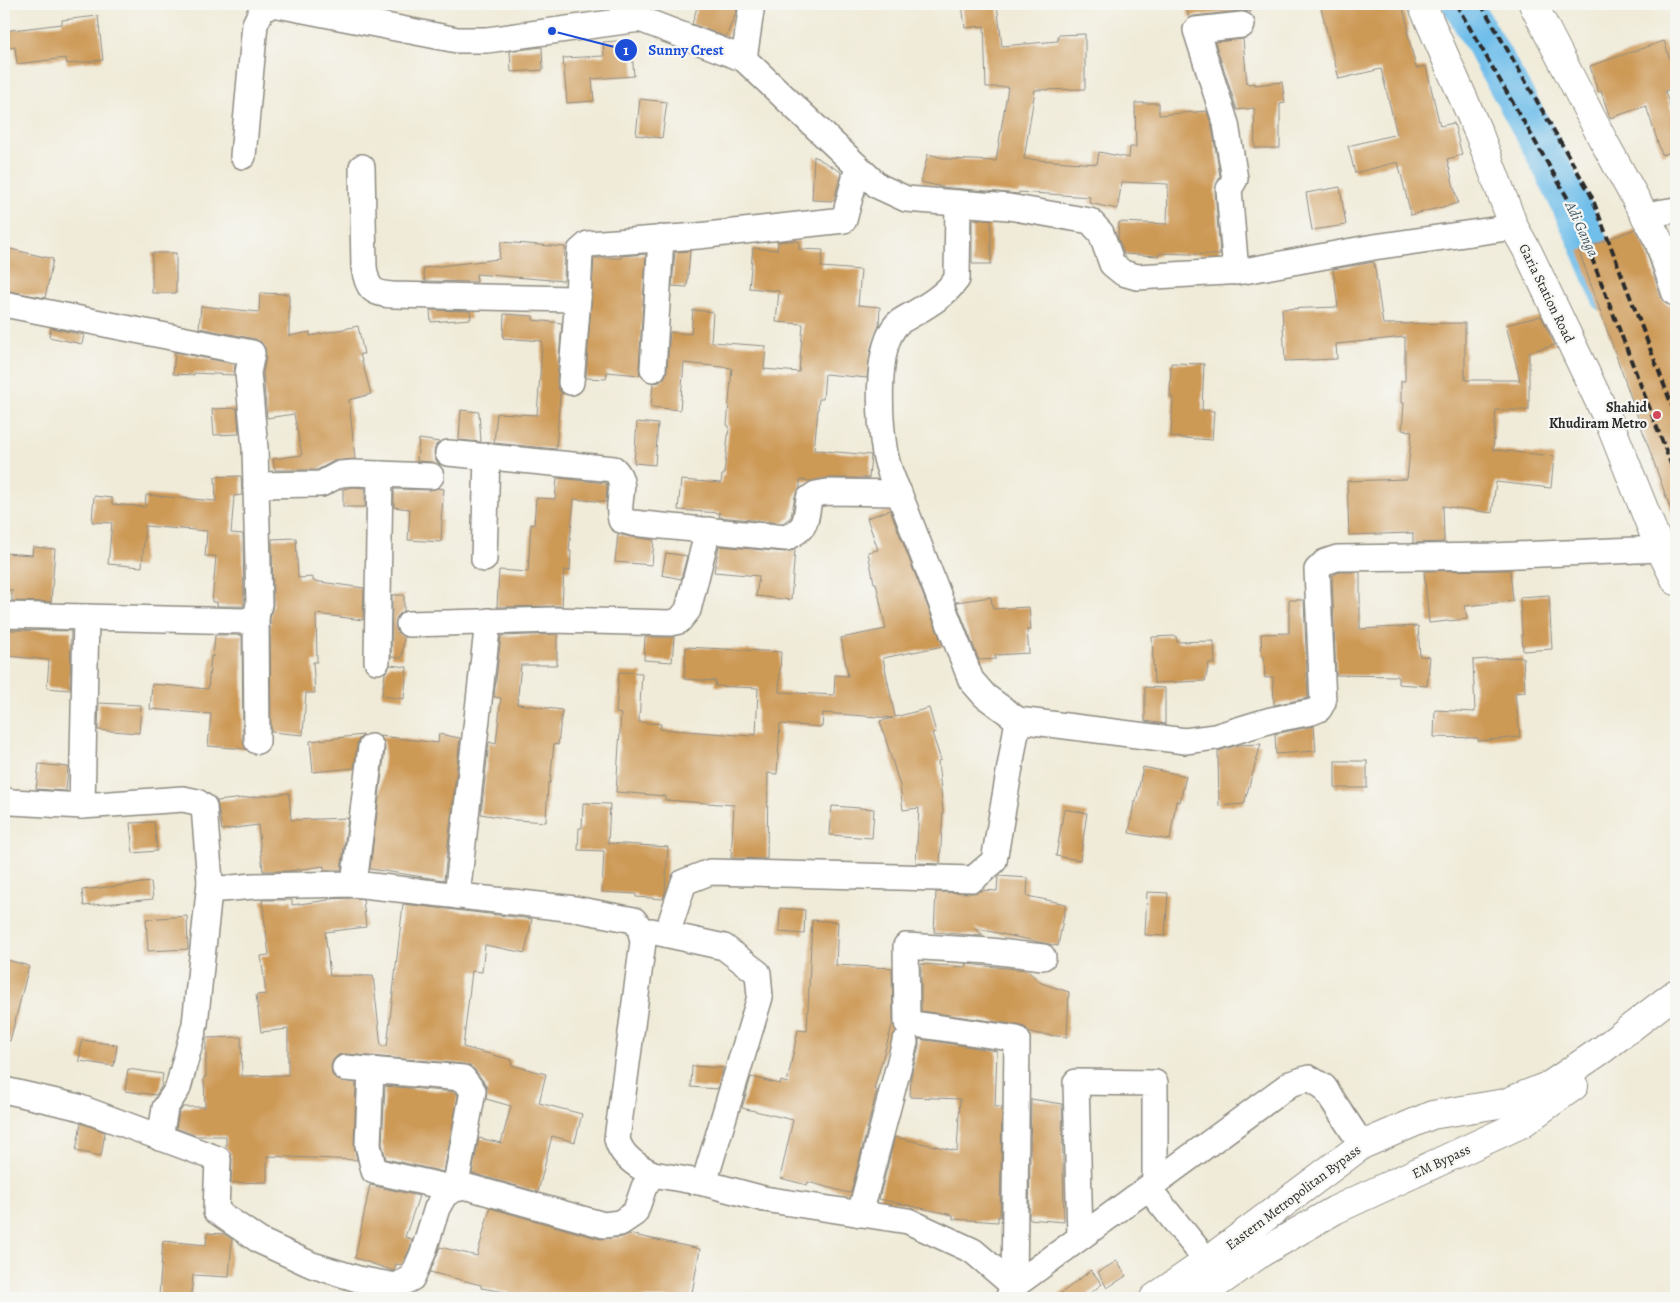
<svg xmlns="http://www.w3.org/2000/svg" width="1680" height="1302" font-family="Alegreya,serif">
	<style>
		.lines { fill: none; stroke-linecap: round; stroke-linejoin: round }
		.river { stroke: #6fbeea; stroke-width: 39 }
		.building { fill: #cd9a56 }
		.minor-casing { stroke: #8e8b82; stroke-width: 28 }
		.tertiary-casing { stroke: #8e8b82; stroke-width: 30 }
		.secondary-casing { stroke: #8e8b82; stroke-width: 30 }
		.primary-casing { stroke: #8e8b82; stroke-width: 30 }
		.minor { stroke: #fff; stroke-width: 25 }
		.tertiary { stroke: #fff; stroke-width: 28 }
		.secondary { stroke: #fff; stroke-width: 28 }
		.primary { stroke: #fff; stroke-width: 28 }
		.rail { stroke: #2b2b2b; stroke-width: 4; stroke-dasharray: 8 4; stroke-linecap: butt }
		.poi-dot { fill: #d1495b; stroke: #f6f6f2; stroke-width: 2 }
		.labels { text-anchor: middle; stroke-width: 4.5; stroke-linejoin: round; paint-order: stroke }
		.street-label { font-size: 14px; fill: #2b2b2b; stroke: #f6f6f2 }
		.poi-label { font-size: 14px; font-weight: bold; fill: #2b2b2b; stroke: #f6f6f2; text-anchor: end }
		.water-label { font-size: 15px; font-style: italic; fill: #3f5764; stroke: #f6f6f2 }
		.leader { fill: none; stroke: #1d4ed8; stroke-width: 2 }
		.callout-dot { fill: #1d4ed8; stroke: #f6f6f2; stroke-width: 2 }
		.mark-label { font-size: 15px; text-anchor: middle; font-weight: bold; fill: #fff }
		.callout-label { font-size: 15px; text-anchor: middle; font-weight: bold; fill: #1d4ed8; stroke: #f6f6f2; stroke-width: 4.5; stroke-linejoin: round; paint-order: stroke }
	</style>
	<rect width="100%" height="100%" fill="#f6f6f2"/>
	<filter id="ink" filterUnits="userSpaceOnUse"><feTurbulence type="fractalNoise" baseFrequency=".02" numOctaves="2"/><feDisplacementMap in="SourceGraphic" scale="10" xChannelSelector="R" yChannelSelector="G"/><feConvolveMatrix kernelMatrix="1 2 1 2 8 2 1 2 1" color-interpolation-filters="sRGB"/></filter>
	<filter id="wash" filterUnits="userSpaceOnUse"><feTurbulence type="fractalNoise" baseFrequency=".0096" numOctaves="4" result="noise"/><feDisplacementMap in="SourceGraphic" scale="20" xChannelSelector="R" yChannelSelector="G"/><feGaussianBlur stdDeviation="1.12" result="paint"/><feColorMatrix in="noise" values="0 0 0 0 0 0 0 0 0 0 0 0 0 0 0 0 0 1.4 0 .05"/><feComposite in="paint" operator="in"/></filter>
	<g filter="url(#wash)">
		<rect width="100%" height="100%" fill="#f0ebd8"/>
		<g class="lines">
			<path class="river" d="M 1462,4 C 1517,99 1570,192 1610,295"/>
		</g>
		<g id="blocks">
			<g class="building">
				<path d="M 698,4 L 738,4 L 736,13 L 726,37 L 692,24 Z"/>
				<path d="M 962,4 L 997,4 L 1002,46 L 1058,41 L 1058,35 L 1085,34 L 1085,89 L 1035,90 L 1024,159 L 1097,164 L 1099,152 L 1129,158 L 1130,147 L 1136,147 L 1135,103 L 1159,103 L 1159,115 L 1207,111 L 1212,127 L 1220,176 L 1215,190 L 1220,255 L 1159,253 L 1159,256 L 1124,254 L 1118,238 L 1119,222 L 1167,224 L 1168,184 L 1122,182 L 1117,209 L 1089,203 L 1090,197 L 1019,192 L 1019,194 L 942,187 L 921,182 L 928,154 L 948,159 L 996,161 L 1008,87 L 986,87 L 984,26 L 965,28 Z"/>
				<path d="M 1186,4 L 1250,4 L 1251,12 L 1240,11 L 1194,16 L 1189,18 Z"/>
				<path d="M 1320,4 L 1351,4 L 1352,8 L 1367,4 L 1402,4 L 1409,31 L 1407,31 L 1416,68 L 1426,66 L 1440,126 L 1454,123 L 1462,155 L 1447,159 L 1458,203 L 1411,215 L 1398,162 L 1355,173 L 1348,146 L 1397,134 L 1381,69 L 1339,79 Z"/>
				<path d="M 98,16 L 103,60 L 67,64 L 66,58 L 17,64 L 15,47 L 4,49 L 4,31 L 62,24 L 62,20 Z"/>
				<path d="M 1243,39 L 1247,84 L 1255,83 L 1255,85 L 1282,82 L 1285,103 L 1280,104 L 1280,148 L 1255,148 L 1254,108 L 1237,110 L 1215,42 Z"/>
				<path d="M 631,40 L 634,76 L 592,79 L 594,101 L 567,103 L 563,58 L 604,56 L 603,42 Z"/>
				<path d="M 1664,41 L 1676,78 L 1676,87 L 1665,91 L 1676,125 L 1676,150 L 1662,155 L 1646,106 L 1610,118 L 1601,91 L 1598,92 L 1590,66 Z"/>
				<path d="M 542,47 L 543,70 L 511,72 L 510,51 Z"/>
				<path d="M 640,99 L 667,102 L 662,138 L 636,135 Z"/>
				<path d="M 814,156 L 841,172 L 834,201 L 812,200 Z"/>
				<path d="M 1340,187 L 1346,225 L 1312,230 L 1306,193 Z"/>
				<path d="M 972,219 L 991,220 L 991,264 L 972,264 Z"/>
				<path d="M 1635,229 L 1645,247 L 1661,297 L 1666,304 L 1676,307 L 1676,518 L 1674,519 L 1579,251 Z"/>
				<path d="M 789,241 L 799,241 L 799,249 L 823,250 L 821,267 L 861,270 L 858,305 L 880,307 L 879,326 L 871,348 L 867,378 L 825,374 L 823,399 L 819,399 L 814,450 L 871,455 L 869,478 L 827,478 L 811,481 L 800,480 L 800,488 L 795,496 L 791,517 L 783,523 L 719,517 L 720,513 L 678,510 L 681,480 L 721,483 L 722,475 L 724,475 L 729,426 L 727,425 L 732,368 L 684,363 L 680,410 L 651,407 L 653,383 L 660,382 L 665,377 L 667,370 L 670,332 L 691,334 L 693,310 L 713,312 L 711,342 L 766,346 L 764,369 L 799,372 L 803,324 L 776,322 L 779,291 L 749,288 L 753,248 L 777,250 L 778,242 Z"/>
				<path d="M 501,242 L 565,247 L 564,281 L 476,274 L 477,282 L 425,281 L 423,268 L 499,259 Z"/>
				<path d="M 6,248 L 53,259 L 45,298 L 4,290 L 4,262 Z"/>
				<path d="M 690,251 L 687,287 L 672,286 L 675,252 Z"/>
				<rect x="152" y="253" width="24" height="40"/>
				<path d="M 646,254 L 639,368 L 640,375 L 607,372 L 606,379 L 586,378 L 594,258 L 621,258 L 621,256 Z"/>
				<path d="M 1374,262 L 1383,324 L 1465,323 L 1465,380 L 1520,380 L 1506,325 L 1541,316 L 1555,345 L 1529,352 L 1529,410 L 1496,410 L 1493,450 L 1554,456 L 1551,488 L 1496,482 L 1492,513 L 1443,506 L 1444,542 L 1413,543 L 1413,533 L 1349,535 L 1347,481 L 1407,479 L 1412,431 L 1402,430 L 1404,403 L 1401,403 L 1401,381 L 1405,381 L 1405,337 L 1336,344 L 1337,359 L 1285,361 L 1282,309 L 1338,307 L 1333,269 Z"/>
				<path d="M 260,293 L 289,294 L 289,336 L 310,332 L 310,336 L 358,326 L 364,354 L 360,354 L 371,394 L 349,400 L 355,459 L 334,461 L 317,470 L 275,470 L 273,459 L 302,455 L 294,414 L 267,418 L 263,374 L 266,356 L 265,348 L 261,342 L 255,339 L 199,328 L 201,306 L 259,312 Z"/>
				<path d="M 430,310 L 470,311 L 471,319 L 431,322 Z"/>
				<path d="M 504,314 L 533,316 L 533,320 L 562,323 L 557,381 L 558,389 L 563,394 L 560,394 L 556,449 L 494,443 L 497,413 L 537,415 L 542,348 L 542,341 L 503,338 Z"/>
				<path d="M 51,328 L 84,335 L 82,344 L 49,337 Z"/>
				<path d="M 175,352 L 235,364 L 234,375 L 194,373 L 194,375 L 173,374 Z"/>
				<path d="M 1171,363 L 1204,364 L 1202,410 L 1214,411 L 1212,440 L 1171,437 L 1173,397 L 1170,397 Z"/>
				<path d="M 237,408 L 239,434 L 214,435 L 212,409 Z"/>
				<path d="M 461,410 L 479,412 L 481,442 L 459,440 Z"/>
				<path d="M 637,422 L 658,424 L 655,465 L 634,463 Z"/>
				<path d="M 419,439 L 440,442 L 436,445 L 434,452 L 435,459 L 441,467 L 432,462 L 417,461 Z"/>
				<path d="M 241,476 L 242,495 L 234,496 L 231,533 L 243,534 L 244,606 L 217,606 L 217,602 L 212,602 L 216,556 L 205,556 L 207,531 L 145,526 L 142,567 L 108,564 L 112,523 L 92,522 L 94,496 L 112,498 L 112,504 L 145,507 L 146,495 L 216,501 L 215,477 Z"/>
				<path d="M 557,478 L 606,483 L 607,487 L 606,502 L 574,499 L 569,551 L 571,551 L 570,571 L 564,570 L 562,606 L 497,607 L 499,570 L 528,572 L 531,524 L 534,525 L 536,498 L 555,499 Z"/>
				<path d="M 353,487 L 365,488 L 365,507 L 343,507 L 343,489 Z"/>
				<path d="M 439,488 L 444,489 L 441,520 L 442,520 L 441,542 L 408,540 L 410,509 L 394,507 L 394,489 L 430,490 Z"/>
				<path d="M 890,510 L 943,646 L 883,658 L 895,717 L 929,708 L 936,732 L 932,733 L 941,760 L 938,761 L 943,811 L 940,864 L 916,863 L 919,808 L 903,810 L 900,786 L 880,721 L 893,718 L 823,713 L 822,727 L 780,724 L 777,774 L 768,773 L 767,859 L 731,858 L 734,805 L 665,800 L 665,796 L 616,792 L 621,714 L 616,713 L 619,672 L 642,673 L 639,722 L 661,724 L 660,729 L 751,736 L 751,734 L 756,735 L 758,688 L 715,686 L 716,681 L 684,679 L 686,647 L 781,652 L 779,692 L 834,695 L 835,675 L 848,676 L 841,638 L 886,629 L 876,583 L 874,583 L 868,552 L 878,550 L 867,518 Z"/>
				<path d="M 618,534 L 631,537 L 654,540 L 652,565 L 615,562 Z"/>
				<path d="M 296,538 L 298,578 L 313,577 L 313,581 L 364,588 L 363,620 L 316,614 L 317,662 L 313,662 L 315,693 L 306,693 L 303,735 L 271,732 L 270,619 L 273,604 L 272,539 Z"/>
				<path d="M 719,546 L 785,552 L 795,550 L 791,600 L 756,596 L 759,576 L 714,572 Z"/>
				<path d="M 33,547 L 55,549 L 51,602 L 12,601 L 12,590 L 4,589 L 4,553 L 32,555 Z"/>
				<path d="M 666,553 L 687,556 L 681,579 L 662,575 Z"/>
				<path d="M 1510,570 L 1513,601 L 1465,606 L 1467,619 L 1429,623 L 1424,571 Z"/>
				<path d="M 1339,572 L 1360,572 L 1360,629 L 1418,626 L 1420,656 L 1430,657 L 1427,686 L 1398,684 L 1398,676 L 1336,675 L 1332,576 Z"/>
				<path d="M 392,595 L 404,595 L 404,611 L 397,617 L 395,624 L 397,632 L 404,637 L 402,658 L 391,657 Z"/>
				<path d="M 1549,595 L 1552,649 L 1523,651 L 1520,597 Z"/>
				<path d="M 991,597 L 993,609 L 1029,607 L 1031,630 L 1027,630 L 1029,653 L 995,655 L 996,659 L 979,660 L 956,602 Z"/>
				<path d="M 1289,600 L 1304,600 L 1308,698 L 1274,705 L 1273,677 L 1265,678 L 1264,656 L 1262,656 L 1261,634 L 1289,633 Z"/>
				<path d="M 9,630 L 71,631 L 70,690 L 47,688 L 49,660 L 7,656 Z"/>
				<path d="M 557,634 L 557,665 L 521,665 L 517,704 L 562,710 L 558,745 L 554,744 L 550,783 L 548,783 L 546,822 L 516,820 L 481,814 L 489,742 L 496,744 L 501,698 L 494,697 L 501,636 Z"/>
				<path d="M 215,635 L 242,635 L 243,741 L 246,749 L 208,746 L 211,714 L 150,709 L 152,684 L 208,689 L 211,656 L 213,657 Z"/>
				<path d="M 1176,636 L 1177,642 L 1214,641 L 1215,664 L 1209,663 L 1205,681 L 1154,683 L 1152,637 Z"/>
				<path d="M 645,637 L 674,637 L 672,662 L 644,660 Z"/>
				<path d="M 1523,657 L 1525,692 L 1515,693 L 1520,737 L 1478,741 L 1478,738 L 1434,737 L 1435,710 L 1475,712 L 1473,660 Z"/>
				<path d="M 390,665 L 407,667 L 404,699 L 382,696 L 385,673 Z"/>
				<path d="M 1145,687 L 1165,688 L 1165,724 L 1145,721 Z"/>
				<path d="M 99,703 L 141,705 L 139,733 L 98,730 Z"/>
				<path d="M 1314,726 L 1316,751 L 1276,754 L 1275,734 Z"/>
				<path d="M 439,734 L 460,738 L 444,880 L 370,869 L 385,749 L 384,742 L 380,736 L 438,743 Z"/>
				<path d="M 363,735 L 359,739 L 357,745 L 354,768 L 313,772 L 310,741 Z"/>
				<path d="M 1261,744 L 1244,804 L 1219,806 L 1218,751 L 1238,745 Z"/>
				<rect x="1335" y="761" width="32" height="27"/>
				<path d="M 39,764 L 68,767 L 66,791 L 36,789 Z"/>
				<path d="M 1143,767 L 1186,776 L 1180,802 L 1176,801 L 1170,840 L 1129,833 L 1134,802 L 1136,802 Z"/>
				<path d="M 289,793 L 291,820 L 348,818 L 341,870 L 324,870 L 324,866 L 288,871 L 263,871 L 258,825 L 222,830 L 217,801 Z"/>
				<path d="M 583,803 L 610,804 L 608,843 L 668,847 L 665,893 L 663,899 L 636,897 L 636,894 L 602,892 L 604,851 L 578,850 L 579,828 L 582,828 Z"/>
				<path d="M 832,806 L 874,809 L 872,838 L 830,835 Z"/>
				<path d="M 1064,809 L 1087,813 L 1080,860 L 1056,856 Z"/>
				<path d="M 154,822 L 157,851 L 133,853 L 130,823 Z"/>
				<path d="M 998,876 L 1028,878 L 1027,896 L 1066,904 L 1058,946 L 974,928 L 984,936 L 934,932 L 936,892 L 973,893 L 983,890 L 997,891 Z"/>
				<path d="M 151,882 L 153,899 L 84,906 L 82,890 Z"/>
				<path d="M 1147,892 L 1168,893 L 1165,936 L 1145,935 Z"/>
				<path d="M 353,898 L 363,899 L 366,927 L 325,932 L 330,976 L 373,976 L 381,1046 L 387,1046 L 403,904 L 532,919 L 525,953 L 485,945 L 482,972 L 472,971 L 463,1047 L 512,1060 L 511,1065 L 546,1074 L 539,1103 L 582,1114 L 575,1142 L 552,1136 L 538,1192 L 472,1173 L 479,1138 L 501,1143 L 511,1106 L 486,1099 L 487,1088 L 484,1082 L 474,1069 L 464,1064 L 346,1054 L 338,1055 L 333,1060 L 331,1066 L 332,1075 L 337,1080 L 356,1083 L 354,1145 L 357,1160 L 267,1156 L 267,1182 L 231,1183 L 232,1159 L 230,1152 L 226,1148 L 226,1136 L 197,1136 L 176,1128 L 179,1113 L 183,1107 L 205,1107 L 204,1077 L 206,1077 L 206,1038 L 241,1037 L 242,1076 L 288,1075 L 288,1029 L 261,1032 L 256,995 L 266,994 L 261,956 L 269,955 L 262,900 L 292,900 L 292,905 L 328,900 L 328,899 Z"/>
				<path d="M 780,908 L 805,910 L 804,934 L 779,932 Z"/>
				<path d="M 187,916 L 188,949 L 148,951 L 146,919 Z"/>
				<path d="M 812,920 L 838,922 L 836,965 L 892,968 L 893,1022 L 874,1089 L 877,1090 L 851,1192 L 849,1193 L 808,1182 L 807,1185 L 780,1178 L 793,1120 L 742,1108 L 751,1077 L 780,1084 L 781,1081 L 787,1083 L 798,1030 L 807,1031 Z"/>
				<path d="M 4,959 L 29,966 L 10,1041 L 4,1040 Z"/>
				<path d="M 921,964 L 966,967 L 966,964 L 1027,970 L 1041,983 L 1069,992 L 1067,1037 L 1030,1033 L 1026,1028 L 1019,1025 L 921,1011 Z"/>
				<path d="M 919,1039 L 997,1051 L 995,1107 L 1002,1107 L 1000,1217 L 998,1216 L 998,1222 L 953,1219 L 953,1215 L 879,1199 L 895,1137 L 957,1151 L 960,1099 L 910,1097 L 911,1076 L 919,1046 Z"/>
				<path d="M 82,1040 L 117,1045 L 114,1066 L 79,1061 Z"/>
				<path d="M 692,1066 L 723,1068 L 717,1089 L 691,1087 Z"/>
				<path d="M 128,1069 L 163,1074 L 161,1087 L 156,1095 L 125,1091 Z"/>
				<path d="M 385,1086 L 455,1092 L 458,1095 L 444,1172 L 386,1159 L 382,1144 Z"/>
				<path d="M 1031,1099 L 1062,1104 L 1064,1222 L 1029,1219 Z"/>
				<path d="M 81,1123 L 105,1132 L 101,1156 L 76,1151 Z"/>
				<path d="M 370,1185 L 419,1196 L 405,1237 L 412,1239 L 410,1248 L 402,1265 L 396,1264 L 394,1271 L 355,1258 Z"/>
				<path d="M 490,1208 L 600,1239 L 622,1237 L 629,1234 L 700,1249 L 691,1298 L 535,1298 L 535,1297 L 481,1288 L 481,1285 L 430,1272 L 440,1247 L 477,1256 Z"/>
				<path d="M 207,1233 L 224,1234 L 232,1239 L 229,1277 L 193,1275 L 191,1298 L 159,1296 L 163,1241 L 206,1245 Z"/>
				<path d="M 1117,1261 L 1126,1276 L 1107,1288 L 1098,1272 Z"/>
				<path d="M 1091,1270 L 1102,1284 L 1084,1298 L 1055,1298 Z"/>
			</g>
		</g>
	</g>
	<g filter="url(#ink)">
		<use href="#blocks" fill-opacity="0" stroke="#8e8b82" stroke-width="1"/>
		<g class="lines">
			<defs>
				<g id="minor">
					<path d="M 621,4 L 640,19 L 744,59 L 878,186 L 906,199 L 1009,207 L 1090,221 L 1101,233 L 1112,264 L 1123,273 L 1137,277 L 1244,271 L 1374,247 L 1514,227"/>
					<path d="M 744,59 L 752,4"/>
					<path d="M 243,156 L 255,24 L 262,10 L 273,4 L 457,40 L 487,40 L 640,19"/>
					<path d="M 362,167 L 364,267 C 367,287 371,294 393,295 L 574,299 L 578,298 L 580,251 L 588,244 L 698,236 L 844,220 L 858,167"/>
					<path d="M 958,203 L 957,279 C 945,295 930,304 913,314 C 908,317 901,320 897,324 C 874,348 880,424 885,454 C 888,468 893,481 899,493 L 971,680 L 985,696 L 1018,720 L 1185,741 L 1215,737 L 1271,720 L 1312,712 L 1319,709 L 1323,702 L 1317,570 L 1325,562 L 1337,558 L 1493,556 L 1660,549"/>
					<path d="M 1644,215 L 1676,210"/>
					<path d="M 1236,272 L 1229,189 L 1235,179 L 1226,124 L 1196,30 L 1242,25"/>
					<path d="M 4,304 L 252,353 L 248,373 L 255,448 L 259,604 L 256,617 L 245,621 L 4,615"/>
					<path d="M 653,369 L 661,238"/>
					<path d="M 571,382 L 578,298"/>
					<path d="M 448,453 L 614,469 C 630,485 615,501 621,520 L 632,523 L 786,538 C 808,527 805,522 809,499 L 816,494 L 827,492 L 899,493"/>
					<path d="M 256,485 L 321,484 L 340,474 L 353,473 L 431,476"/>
					<path d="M 484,559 L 487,456"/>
					<path d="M 256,617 L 257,741"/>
					<path d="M 409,624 L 553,620 L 670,623 L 679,621 L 688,610 L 708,530"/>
					<path d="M 377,661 L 380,474"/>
					<path d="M 4,800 L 12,802 L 82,806 L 183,799 L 197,802 L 204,807 L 210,882 L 212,886 L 222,889 L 253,886 L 354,884 L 575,909 L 634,920 L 640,928 L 643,942 L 617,1139 C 621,1156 638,1167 653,1174"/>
					<path d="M 82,806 L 86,617"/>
					<path d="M 354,884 L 371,747"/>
					<path d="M 457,896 L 488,621"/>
					<path d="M 651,931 L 724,947 L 758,973 L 760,997 L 704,1183"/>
					<path d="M 667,934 L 684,882 L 710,872 L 973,879 L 994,861 L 1018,720"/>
					<path d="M 345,1068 L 463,1078 L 473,1091 L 455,1189 L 374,1171 L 368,1145 L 371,1070"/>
					<path d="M 4,1090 L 78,1107 L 218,1159 L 216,1211 L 260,1241 L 312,1265 L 358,1279 L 396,1286 L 412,1278 L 423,1253 L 437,1208 L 445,1194 L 455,1189 L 468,1187 L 604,1225 L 620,1223 L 635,1213 L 644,1187 L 653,1174 L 704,1183 L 764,1199 L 908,1221 L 973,1251 L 1014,1286"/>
					<path d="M 160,1138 L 165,1108 L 178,1088 L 195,1024 L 210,882"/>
					<path d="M 1148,1188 L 1207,1261"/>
					<path d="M 860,1214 L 905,1042"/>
					<path d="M 1080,1237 L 1076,1082 L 1155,1083 L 1155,1183"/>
					<path d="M 1014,1286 L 1017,1039 L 907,1023 L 906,946 L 990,951 L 1043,957"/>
					<path d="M 1009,1296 L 1014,1286 L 1290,1084 L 1309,1078 L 1324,1087 L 1362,1145"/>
				</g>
				<path id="tertiary" d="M 1533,4 L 1603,140 L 1659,241 L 1676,292"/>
				<path id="secondary" d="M 1422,4 L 1479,134 L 1514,227 L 1528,252 L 1610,424 L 1660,549 L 1676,581"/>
				<g id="primary">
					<path d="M 1154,1298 L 1207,1261 L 1362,1145 L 1432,1115 L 1505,1103 L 1550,1085 L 1603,1049 L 1676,993"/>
					<path d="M 1197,1298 L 1261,1253 L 1335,1210 L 1521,1124 L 1574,1086"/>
				</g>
			</defs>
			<use href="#minor" class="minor-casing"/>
			<use href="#tertiary" class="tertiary-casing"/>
			<use href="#secondary" class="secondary-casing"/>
			<use href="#primary" class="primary-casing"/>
			<use href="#minor" class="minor"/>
			<use href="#tertiary" class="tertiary"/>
			<use href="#secondary" class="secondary"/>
			<use href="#primary" class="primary"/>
			<g class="rail">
				<path d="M 1456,4 L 1571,204 L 1676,477"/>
				<path d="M 1481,4 L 1591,195 L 1676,416"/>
			</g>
		</g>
	</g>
	<circle class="poi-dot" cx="1657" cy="415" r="5"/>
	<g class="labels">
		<g class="street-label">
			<text transform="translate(1547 293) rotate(64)" y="5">Garia Station Road</text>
			<text transform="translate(1441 1161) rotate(-25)" y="5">EM Bypass</text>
			<text transform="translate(1293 1197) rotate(-37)" y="5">Eastern Metropolitan Bypass</text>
		</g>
		<g class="poi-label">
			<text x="1647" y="412">Shahid<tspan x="1647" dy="16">Khudiram Metro</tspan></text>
		</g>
		<g class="water-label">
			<text transform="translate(1582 229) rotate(65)" y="5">Adi Ganga</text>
		</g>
	</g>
	<path class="leader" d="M552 31L626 50"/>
	<g class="callout-dot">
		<circle cx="552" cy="31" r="5"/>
		<circle cx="626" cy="50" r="12"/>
	</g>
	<g class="mark-label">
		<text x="626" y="55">1</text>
	</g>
	<g class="callout-label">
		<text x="686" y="55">Sunny Crest</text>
	</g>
	<rect width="1680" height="1302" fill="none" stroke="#f6f6f2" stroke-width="20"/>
</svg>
